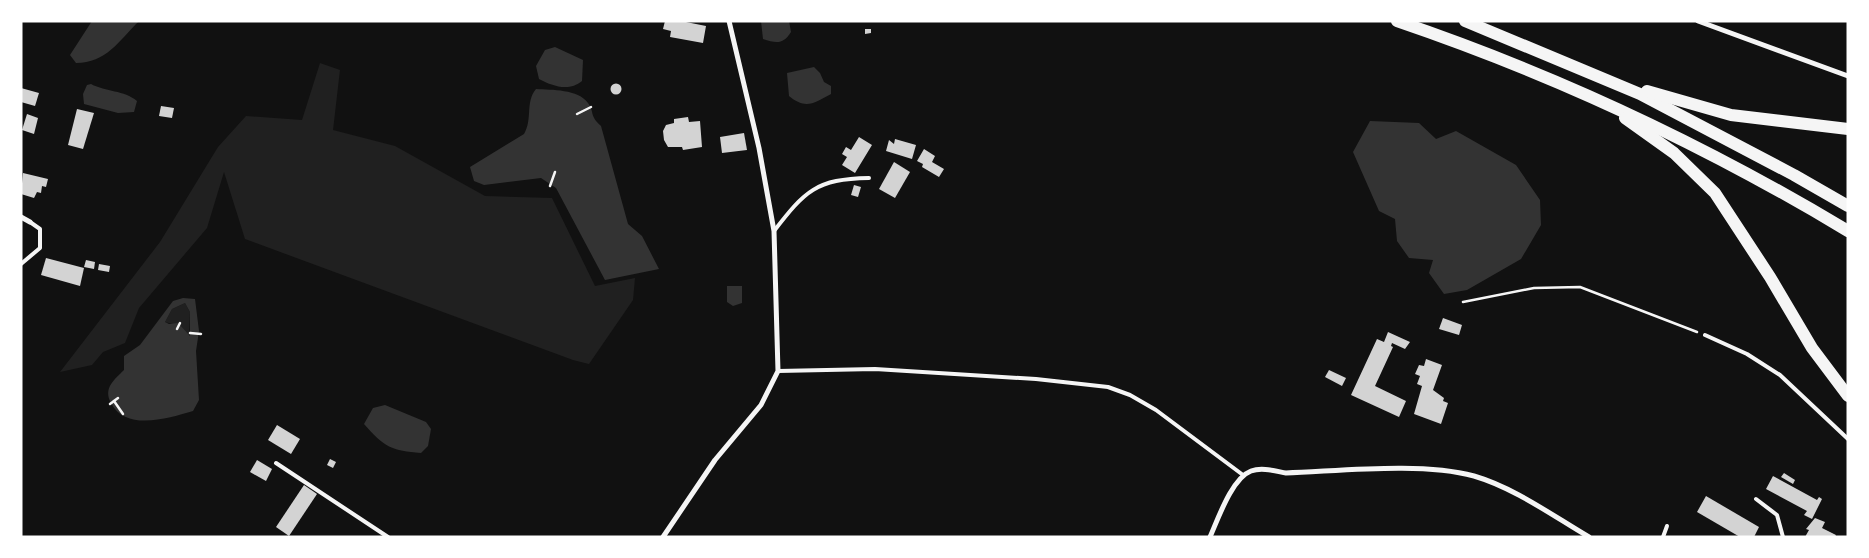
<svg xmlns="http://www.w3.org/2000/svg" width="1869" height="558" font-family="'DejaVu Sans',sans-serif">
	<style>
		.green { fill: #202020 }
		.water { fill: #333; fill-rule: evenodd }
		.building { fill: #d3d3d3 }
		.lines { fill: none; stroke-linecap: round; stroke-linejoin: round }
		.path { stroke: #f5f5f5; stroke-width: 2.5 }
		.service { stroke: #f5f5f5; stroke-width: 4 }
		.minor { stroke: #f5f5f5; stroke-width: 5 }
		.primary { stroke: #f5f5f5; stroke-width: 12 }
	</style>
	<rect width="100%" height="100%" fill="#111"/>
	<g class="green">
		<path d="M 320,63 L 340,70 L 333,130 L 395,146 L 485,196 L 552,198 L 595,286 L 635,278 L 633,300 L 589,364 L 573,360 L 245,239 L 224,172 L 207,228 L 139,308 L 125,343 L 103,352 L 92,365 L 60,372 L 160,242 L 218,147 L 246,116 L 302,120 Z"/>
		<path d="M 185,303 L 190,312 L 189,336 L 173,324 L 165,322 L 172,309 Z"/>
	</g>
	<g class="water">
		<path d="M 92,21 L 139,21 C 119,41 106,63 76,63 L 70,55 Z"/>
		<path d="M 761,21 L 789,21 L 791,32 C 783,45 776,43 763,39 Z"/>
		<path d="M 555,47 L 583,60 L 582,81 C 569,92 552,86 539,79 L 536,66 L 545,50 Z"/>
		<path d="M 814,67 L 820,73 L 824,82 L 831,86 L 831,94 C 814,103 806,110 789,96 L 787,73 Z"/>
		<path d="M 91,84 C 106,92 124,90 137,101 L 134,112 L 118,113 L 84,104 L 83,94 L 87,85 Z"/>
		<path d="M 536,89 C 552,90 578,89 588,103 C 595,113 589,115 601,126 L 628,224 L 642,236 L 659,269 L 605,280 L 556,188 L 541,178 L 484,185 L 474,181 L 470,167 L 524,134 C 533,119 525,102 536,89 Z"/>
		<path d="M 1370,121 L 1419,123 L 1436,139 L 1456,131 L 1516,165 L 1540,200 L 1541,225 L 1521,259 L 1467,290 L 1444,294 L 1429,273 L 1433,260 L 1409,258 L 1397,241 L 1395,219 L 1379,211 L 1353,152 Z"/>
		<path d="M 727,286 L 742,286 L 742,303 L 733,306 L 727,302 Z"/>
		<path d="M 183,298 L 195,299 L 199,331 L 196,351 L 199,400 L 193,411 C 169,418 126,432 111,403 C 103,388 114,380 124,370 L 124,356 L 140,345 L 173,301 ZM 185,303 L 190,312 L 190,336 L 178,323 L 169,324 L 165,322 L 172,309 Z"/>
		<path d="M 385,405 L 426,422 L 431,429 L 428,446 L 421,453 C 392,451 384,447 364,424 L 373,408 Z"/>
	</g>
	<g class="building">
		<path d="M 665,21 L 681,21 L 706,26 L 703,43 L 670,37 L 671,31 L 663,29 Z"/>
		<path d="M 865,29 L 871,29 L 871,33 L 865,34 Z"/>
		<circle cx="616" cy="89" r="5.5"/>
		<path d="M 21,88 L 39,93 L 35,106 L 21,102 Z"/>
		<path d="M 161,106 L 174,108 L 172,118 L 159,116 Z"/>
		<path d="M 77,109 L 94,113 L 83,149 L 68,145 Z"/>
		<path d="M 27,114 L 38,118 L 34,134 L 22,130 Z"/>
		<path d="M 688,117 L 689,122 L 700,121 L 702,147 L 683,150 L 682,147 L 668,147 L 664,140 L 663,131 L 666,125 L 674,123 L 674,119 Z"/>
		<path d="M 744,133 L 747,150 L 722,153 L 720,137 Z"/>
		<path d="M 859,137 L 872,145 L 855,173 L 842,165 L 847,157 L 842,154 L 846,147 L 851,150 Z"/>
		<path d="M 895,139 L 916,145 L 912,159 L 886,151 L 889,140 L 894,144 Z"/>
		<path d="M 924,149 L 935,156 L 932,162 L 944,169 L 939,177 L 922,167 L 923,164 L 917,161 Z"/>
		<path d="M 894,162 L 910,172 L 895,198 L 879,189 Z"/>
		<path d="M 23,173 L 48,179 L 46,187 L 42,186 L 41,193 L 37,192 L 34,198 L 21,194 Z"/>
		<path d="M 854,185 L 861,187 L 858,197 L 851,195 Z"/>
		<path d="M 46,258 L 84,268 L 80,286 L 41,275 Z"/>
		<path d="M 86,260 L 95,262 L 94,269 L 84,267 Z"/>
		<path d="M 99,264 L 110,266 L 109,272 L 98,270 Z"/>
		<path d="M 1443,318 L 1462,325 L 1459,335 L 1439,329 Z"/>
		<path d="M 1388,332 L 1410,342 L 1405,349 L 1392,343 L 1391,346 L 1393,347 L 1375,386 L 1406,401 L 1399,417 L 1351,395 L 1377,339 L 1384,342 Z"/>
		<path d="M 1426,359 L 1442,365 L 1433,390 L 1444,398 L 1443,401 L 1448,403 L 1441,424 L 1414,414 L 1422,386 L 1417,384 L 1420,376 L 1415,374 L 1419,365 L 1424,366 Z"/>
		<path d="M 1329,370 L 1346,378 L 1342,386 L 1325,377 Z"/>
		<path d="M 277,425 L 300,439 L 291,454 L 268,440 Z"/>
		<path d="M 330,459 L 336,462 L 333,468 L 327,465 Z"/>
		<path d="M 257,460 L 272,469 L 266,481 L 250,472 Z"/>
		<path d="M 1784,473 L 1795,480 L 1793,484 L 1781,477 Z"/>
		<path d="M 1773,476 L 1817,500 L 1819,497 L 1822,499 L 1812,519 L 1804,515 L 1807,511 L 1766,489 Z"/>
		<path d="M 304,485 L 317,494 L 289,536 L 276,527 Z"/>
		<path d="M 1706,496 L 1759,527 L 1754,537 L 1740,537 L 1697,512 Z"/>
		<path d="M 1815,518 L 1825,522 L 1822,528 L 1836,535 L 1835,537 L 1805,537 L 1809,530 L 1806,529 Z"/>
	</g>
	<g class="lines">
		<g class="path">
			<path d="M 577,114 L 591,107"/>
			<path d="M 550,186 L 555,172"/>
			<path d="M 1463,302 L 1534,288 L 1580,287 L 1697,332"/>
			<path d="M 177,329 L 180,323"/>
			<path d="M 190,333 L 201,334"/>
			<path d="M 114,401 L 123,414"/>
			<path d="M 110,404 L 118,398"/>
		</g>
		<g class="service">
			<path d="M 774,231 C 805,191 816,179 869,178"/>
			<path d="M 21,264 L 40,248 L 40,229 L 30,222"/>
			<path d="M 1705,335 L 1747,354 L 1780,375 L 1848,439"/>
			<path d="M 778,371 L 875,369 L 1036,379 L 1108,387 L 1130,395 L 1156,410 L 1243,475"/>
			<path d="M 276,463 L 388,537"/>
			<path d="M 1756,499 L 1777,515 L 1783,537"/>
			<path d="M 1663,537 L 1667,526"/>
		</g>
		<g class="minor">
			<path d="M 1698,21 L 1848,76"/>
			<path d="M 21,217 L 30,222"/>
			<path d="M 663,537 L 715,460 L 761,405 L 778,371 L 774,231 L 759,148 L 729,21"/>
			<path d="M 1210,537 C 1218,519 1232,478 1251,471 C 1262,467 1275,471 1286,473 C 1342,471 1421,462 1474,476 C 1515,488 1553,516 1589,537"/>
		</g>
		<g class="primary">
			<path d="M 1397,21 C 1556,75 1705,145 1848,231"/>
			<path d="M 1465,21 L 1640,94 L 1794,175 L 1848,206"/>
			<path d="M 1647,91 L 1731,115 L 1848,129"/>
			<path d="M 1625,118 L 1674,153 L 1715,193 L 1770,277 L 1812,348 L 1848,396"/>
		</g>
	</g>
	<rect width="1869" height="558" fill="none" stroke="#ffffff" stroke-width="45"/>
</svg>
